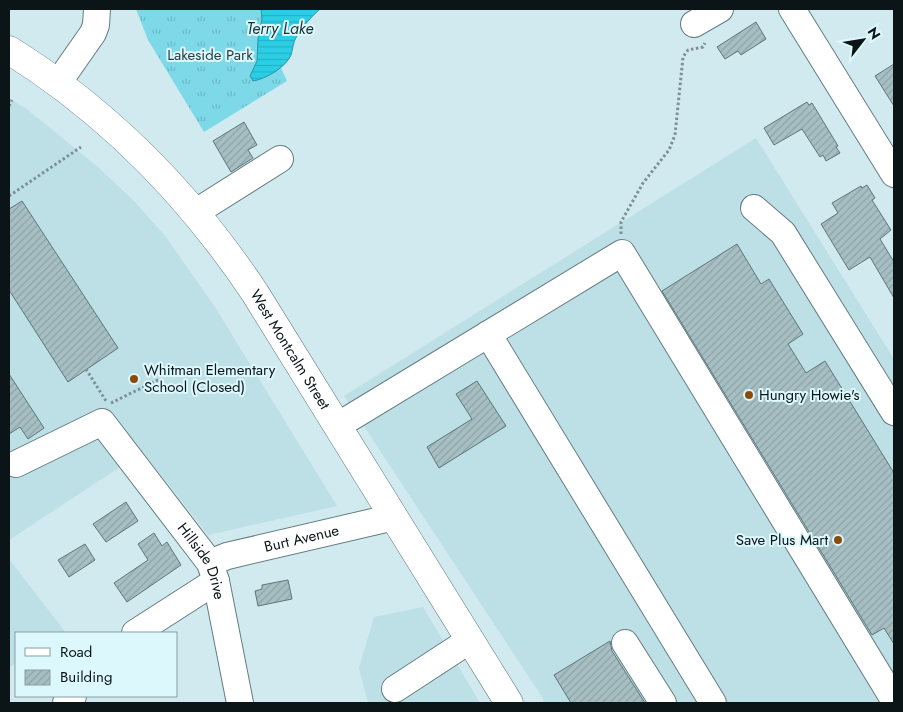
<svg xmlns="http://www.w3.org/2000/svg" width="903" height="712" font-family="Jost,sans-serif">
	<style>
		.built { fill: #bde0e6 }
		.grass { fill: url(#grass-tufts) }
		.water { fill: url(#water-rules); stroke: #2197a7 }
		.building { fill: url(#building-hatch); stroke: #5e767a }
		.lines { fill: none; stroke-linecap: round; stroke-linejoin: round }
		.minor-casing { stroke: #657d81; stroke-width: 28 }
		.major-casing { stroke: #657d81; stroke-width: 29 }
		.path { stroke: #7d9093; stroke-width: 3; stroke-dasharray: 2.5 2.5; stroke-linecap: butt }
		.minor { stroke: #fff; stroke-width: 26 }
		.major { stroke: #fff; stroke-width: 28 }
		.poi-dot { fill: #894c0c; stroke: #ddf8fc; stroke-width: 2 }
		.labels { text-anchor: middle; stroke-width: 4; stroke-linejoin: round; paint-order: stroke }
		.park-label { font-size: 15px; fill: #263f43; stroke: #ddf8fc }
		.street-label { font-size: 15px; fill: #0b1416; stroke: #ddf8fc }
		.poi-label { font-size: 15px; fill: #0b1416; stroke: #ddf8fc; text-anchor: start }
		.water-label { font-size: 16px; font-style: italic; fill: #1a3337; stroke: #ddf8fc }
	</style>
	<defs>
		<pattern id="grass-tufts" width="24" height="20" patternUnits="userSpaceOnUse" patternTransform="scale(1.25)"><rect width="24" height="20" fill="#7dd9e8"/><path d="M3 7l-1-3M5 7V3M7 7l1-3M15 17l-1-3M17 17v-4M19 17l1-3" fill="none" stroke="#6bb9c6"/></pattern>
		<pattern id="water-rules" width="6" height="5" patternUnits="userSpaceOnUse" patternTransform="scale(1.25)"><rect width="6" height="5" fill="#2bcfe5"/><path d="M0 2.5h6" fill="none" stroke="#25b1c4"/></pattern>
		<pattern id="building-hatch" width="6" height="6" patternUnits="userSpaceOnUse" patternTransform="scale(1.25)"><rect width="6" height="6" fill="#a6bfc3"/><path d="M-1 1l2-2M0 6l6-6M5 7l2-2" fill="none" stroke="#8ea3a7"/></pattern>
	</defs>
	<rect width="100%" height="100%" fill="#d0eaef"/>
	<g class="built">
		<path d="M 9,98 L 28,110 L 98,167 L 134,201 L 166,237 L 215,307 L 337,506 L 208,535 L 143,452 L 9,540 Z"/>
		<path d="M 756,138 L 894,359 L 894,703 L 544,703 L 542,697 L 344,396 Z"/>
		<path d="M 9,559 L 66,633 L 16,633 L 16,663 L 9,668 Z"/>
		<path d="M 423,607 L 480,703 L 368,703 L 359,668 L 374,617 Z"/>
	</g>
	<path class="grass" d="M 136,9 L 261,9 L 262,19 L 258,39 L 257,61 L 250,76 L 259,80 L 280,66 L 287,81 L 204,132 L 148,40 Z"/>
	<path class="water" d="M 261,9 L 320,9 C 312,16 303,26 297,36 C 293,42 293,48 291,55 C 286,67 266,79 253,81 L 250,76 L 257,61 L 258,39 L 262,19 Z"/>
	<g class="building">
		<path d="M 756,22 L 766,39 L 741,55 L 738,51 L 725,59 L 717,47 Z"/>
		<path d="M 894,64 L 894,106 L 875,76 Z"/>
		<path d="M 807,102 L 809,105 L 812,103 L 838,146 L 836,147 L 840,153 L 826,161 L 823,155 L 820,157 L 802,129 L 774,145 L 764,128 Z"/>
		<path d="M 244,122 L 257,145 L 248,150 L 253,158 L 231,172 L 213,141 Z"/>
		<path d="M 867,185 L 875,198 L 872,200 L 891,230 L 880,239 L 894,262 L 894,298 L 870,257 L 849,270 L 821,224 L 838,213 L 832,203 L 861,186 L 862,188 Z"/>
		<path d="M 22,201 L 118,348 L 68,382 L 9,290 L 9,209 Z"/>
		<path d="M 737,244 L 761,284 L 769,279 L 803,334 L 788,344 L 806,373 L 825,361 L 894,473 L 894,644 L 884,628 L 872,635 L 662,291 Z"/>
		<path d="M 9,374 L 44,428 L 28,439 L 20,427 L 9,434 Z"/>
		<path d="M 477,381 L 506,426 L 439,468 L 427,447 L 472,419 L 456,394 Z"/>
		<path d="M 126,502 L 138,521 L 106,542 L 93,524 Z"/>
		<path d="M 154,533 L 162,546 L 167,542 L 181,565 L 127,602 L 114,583 L 148,560 L 138,544 Z"/>
		<path d="M 85,544 L 95,560 L 69,577 L 58,560 Z"/>
		<path d="M 288,580 L 292,599 L 258,606 L 255,591 L 262,589 L 262,585 Z"/>
		<path d="M 610,641 L 612,651 L 645,703 L 571,703 L 554,675 Z"/>
	</g>
	<g class="lines">
		<defs>
			<g id="minor">
				<path d="M 792,9 L 894,174"/>
				<path d="M 694,24 L 720,9"/>
				<path d="M 58,83 L 93,33 L 96,25 L 97,9"/>
				<path d="M 754,208 L 783,233 L 894,412"/>
				<path d="M 196,212 L 280,159"/>
				<path d="M 488,334 L 713,703"/>
				<path d="M 337,426 L 622,253 L 894,700"/>
				<path id="s1" d="M 16,464 L 102,422 L 210,563 L 216,581 L 240,703"/>
				<path id="s2" d="M 210,563 L 227,556 L 394,517"/>
				<path d="M 135,633 L 216,581"/>
				<path d="M 625,643 L 663,703"/>
				<path d="M 395,689 L 470,640"/>
				<path d="M 66,703 L 73,696"/>
			</g>
			<g id="major">
				<path id="s3" d="M 9,50 C 110,113 189,194 255,293 L 509,703"/>
			</g>
		</defs>
		<use href="#minor" class="minor-casing"/>
		<use href="#major" class="major-casing"/>
		<g class="path">
			<path d="M 9,106 L 12,100"/>
			<path d="M 9,196 L 81,147"/>
			<path d="M 621,234 L 621,222 L 643,183 L 669,150 L 675,135 L 683,57 L 688,50 L 703,47 L 705,43"/>
			<path d="M 86,369 L 106,401"/>
			<path d="M 111,403 L 160,379"/>
		</g>
		<use href="#minor" class="minor"/>
		<use href="#major" class="major"/>
	</g>
	<g class="poi-dot">
		<circle cx="134" cy="379" r="5"/>
		<circle cx="749" cy="395" r="5"/>
		<circle cx="838" cy="540" r="5"/>
	</g>
	<g class="labels">
		<g class="park-label">
			<text x="210" y="60">Lakeside Park</text>
		</g>
		<g class="street-label">
			<text dy="5" stroke="none"><textPath href="#s3" startOffset="415">West Montcalm Street</textPath></text>
			<text dy="5" stroke="none"><textPath href="#s2" startOffset="95">Burt Avenue</textPath></text>
			<text dy="5" stroke="none"><textPath href="#s1" startOffset="268">Hillside Drive</textPath></text>
		</g>
		<g class="poi-label">
			<text x="144" y="375">Whitman Elementary<tspan x="144" dy="17">School (Closed)</tspan></text>
			<text x="759" y="400">Hungry Howie's</text>
			<text x="828" y="545" text-anchor="end">Save Plus Mart</text>
		</g>
		<g class="water-label">
			<text x="280" y="34">Terry Lake</text>
		</g>
	</g>
	<rect width="903" height="712" fill="none" stroke="#0b1416" stroke-width="20"/>
	<rect x="15" y="632" width="162" height="65" fill="#ddf8fc" stroke="#899da0"/>
	<rect x="25" y="648" width="25" height="8" fill="#ffffff" stroke="#899da0"/>
	<text x="60" y="657" font-size="15" fill="#0b1416">Road</text>
	<rect x="25" y="670" width="25" height="15" fill="url(#building-hatch)" stroke="#899da0"/>
	<text x="60" y="682" font-size="15" fill="#0b1416">Building</text>
	<g transform="translate(863 40) rotate(59)" stroke="#ddf8fc" stroke-width="4" paint-order="stroke">
	<path d="M0-4L9 19L0 12L-9 19Z" fill="#0b1416"/>
	<text y="-8" font-size="14" font-weight="bold" text-anchor="middle" fill="#0b1416">N</text>
	</g>
</svg>
